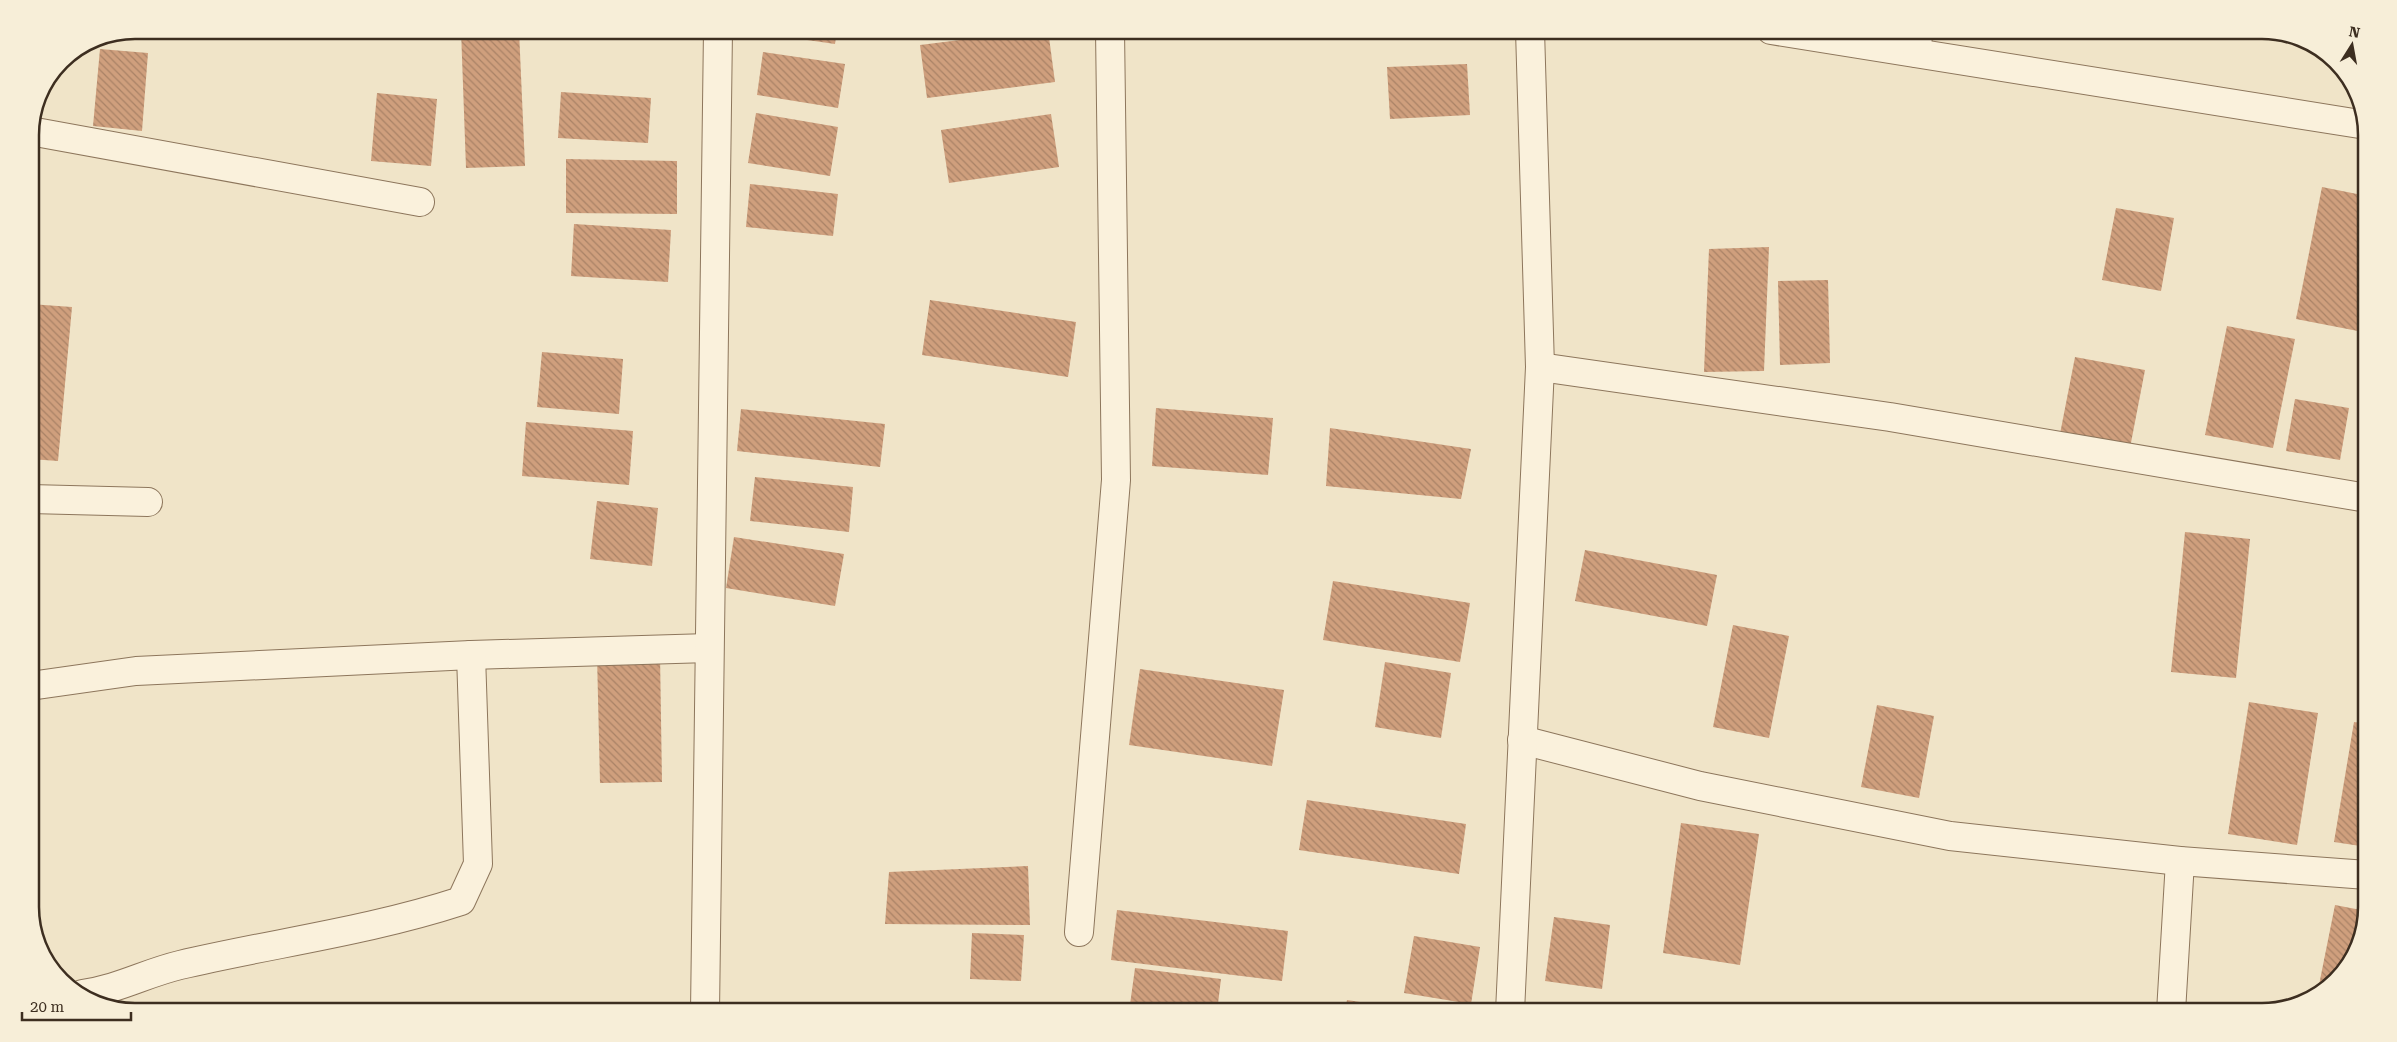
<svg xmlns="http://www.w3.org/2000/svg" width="2397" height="1042" font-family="'Roboto Serif',serif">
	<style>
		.building { fill: url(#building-back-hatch) }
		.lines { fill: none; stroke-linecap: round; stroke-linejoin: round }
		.street-casing { stroke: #8d765c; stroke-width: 30 }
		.street { stroke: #faf1dc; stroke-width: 28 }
		.rim { fill: none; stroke: #3d2e20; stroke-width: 2.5 }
	</style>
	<defs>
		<pattern id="building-back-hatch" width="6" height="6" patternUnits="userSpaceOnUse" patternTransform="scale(1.25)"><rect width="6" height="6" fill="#cf9f7d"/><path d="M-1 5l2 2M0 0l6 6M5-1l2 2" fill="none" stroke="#a98266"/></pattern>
	</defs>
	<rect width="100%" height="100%" fill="#f0e4c8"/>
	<g class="building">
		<path d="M 461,30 L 519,30 L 525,166 L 466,168 Z"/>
		<path d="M 758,30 L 837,30 L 835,44 L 758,33 Z"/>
		<path d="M 1041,30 L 1048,30 L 1055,82 L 927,98 L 920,45 Z"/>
		<path d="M 1157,30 L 1252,30 L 1252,37 Z"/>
		<path d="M 1391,30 L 1464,30 L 1463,40 L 1390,33 Z"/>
		<path d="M 100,49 L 148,53 L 142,131 L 93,126 Z"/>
		<path d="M 763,52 L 845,64 L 838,108 L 757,95 Z"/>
		<path d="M 1467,64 L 1470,115 L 1390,119 L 1387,67 Z"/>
		<path d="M 561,92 L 651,98 L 648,143 L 558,138 Z"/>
		<path d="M 377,93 L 437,99 L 431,166 L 371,161 Z"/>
		<path d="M 756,113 L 838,127 L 830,176 L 748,163 Z"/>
		<path d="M 1051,114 L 1059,167 L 949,183 L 941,130 Z"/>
		<path d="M 566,159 L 677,161 L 677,214 L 566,213 Z"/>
		<path d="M 750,184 L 838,194 L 833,236 L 746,227 Z"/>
		<path d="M 2322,187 L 2367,196 L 2367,312 L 2363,332 L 2296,319 Z"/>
		<path d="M 2116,208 L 2174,218 L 2161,291 L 2102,280 Z"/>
		<path d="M 574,224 L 671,230 L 668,282 L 571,276 Z"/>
		<path d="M 1769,247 L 1764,371 L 1704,372 L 1709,249 Z"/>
		<path d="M 1828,280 L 1830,363 L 1780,365 L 1778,281 Z"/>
		<path d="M 930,300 L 1076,322 L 1068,377 L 922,355 Z"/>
		<path d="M 30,304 L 72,307 L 58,461 L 30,459 Z"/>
		<path d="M 2227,326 L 2295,339 L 2273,448 L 2205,435 Z"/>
		<path d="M 542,352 L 623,359 L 619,414 L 537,407 Z"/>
		<path d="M 2075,357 L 2145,370 L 2129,453 L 2059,439 Z"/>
		<path d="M 2295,399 L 2349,408 L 2340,460 L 2286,451 Z"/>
		<path d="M 1156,408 L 1273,418 L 1268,475 L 1152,466 Z"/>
		<path d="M 741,409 L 885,424 L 880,467 L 737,451 Z"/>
		<path d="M 526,422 L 633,431 L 629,485 L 522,476 Z"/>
		<path d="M 1330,428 L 1471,449 L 1461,499 L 1326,486 Z"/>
		<path d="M 755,477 L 853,487 L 849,532 L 750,521 Z"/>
		<path d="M 597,501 L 658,508 L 652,566 L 590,559 Z"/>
		<path d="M 2185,532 L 2250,539 L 2236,678 L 2171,672 Z"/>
		<path d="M 734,537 L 844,554 L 835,606 L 726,588 Z"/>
		<path d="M 1585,550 L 1717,575 L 1707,626 L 1575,601 Z"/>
		<path d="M 1333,581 L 1470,603 L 1460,662 L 1323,640 Z"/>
		<path d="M 1733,625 L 1789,636 L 1769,738 L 1713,727 Z"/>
		<path d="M 597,655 L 660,655 L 662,782 L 600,783 Z"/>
		<path d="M 1385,662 L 1451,673 L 1441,738 L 1375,727 Z"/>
		<path d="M 1140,669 L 1284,690 L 1272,766 L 1129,745 Z"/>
		<path d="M 2249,702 L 2318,713 L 2297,845 L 2228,834 Z"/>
		<path d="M 1877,705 L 1934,716 L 1919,798 L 1861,787 Z"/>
		<path d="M 2354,722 L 2367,724 L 2367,847 L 2334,842 Z"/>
		<path d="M 1307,800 L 1466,824 L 1459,874 L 1299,850 Z"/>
		<path d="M 1681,823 L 1759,834 L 1740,965 L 1663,953 Z"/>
		<path d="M 1028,866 L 1030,925 L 885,924 L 889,872 Z"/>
		<path d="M 2335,905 L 2366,911 L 2359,947 L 2317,995 Z"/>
		<path d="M 1117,910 L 1288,931 L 1282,981 L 1111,960 Z"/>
		<path d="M 1554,917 L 1610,925 L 1602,989 L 1545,981 Z"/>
		<path d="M 972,933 L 1024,935 L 1021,981 L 970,979 Z"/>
		<path d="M 1414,936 L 1480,947 L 1471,1004 L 1404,993 Z"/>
		<path d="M 1135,968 L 1221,979 L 1217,1012 L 1129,1012 Z"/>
		<path d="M 1347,1000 L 1419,1011 L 1419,1012 L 1345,1012 Z"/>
		<path d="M 995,1004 L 1044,1009 L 1044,1012 L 994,1012 Z"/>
	</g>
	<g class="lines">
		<defs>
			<g id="street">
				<path d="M 1771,30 L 2366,125"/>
				<path d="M 1917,53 L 1918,30"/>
				<path d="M 30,131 L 420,202"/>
				<path d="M 1540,367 L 1890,417 L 2367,498"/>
				<path d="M 30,499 L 148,502"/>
				<path d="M 30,686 L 136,671 L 471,655 L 709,648"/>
				<path d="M 1522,740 L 1700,786 L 1950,836 L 2180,861 L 2367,875"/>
				<path d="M 1079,932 L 1116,480 L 1110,30"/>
				<path d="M 82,994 C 119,989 146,973 180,965 C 274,943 369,931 461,901 L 478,864 L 471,655"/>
				<path d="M 705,1012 L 718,30"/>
				<path d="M 1510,1012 L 1540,367 L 1530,30"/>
				<path d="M 2171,1012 L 2180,861"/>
			</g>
		</defs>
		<use href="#street" class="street-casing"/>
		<use href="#street" class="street"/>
	</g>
	<path d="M0 0H2397V1042H0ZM135 39H2262A96 96 0 0 1 2358 135V907A96 96 0 0 1 2262 1003H135A96 96 0 0 1 39 907V135A96 96 0 0 1 135 39Z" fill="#f7eed8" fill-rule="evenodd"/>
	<path class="rim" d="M135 39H2262A96 96 0 0 1 2358 135V907A96 96 0 0 1 2262 1003H135A96 96 0 0 1 39 907V135A96 96 0 0 1 135 39Z"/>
	<g transform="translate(2352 45) rotate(11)" stroke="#f7eed8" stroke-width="4" paint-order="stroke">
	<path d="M0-4L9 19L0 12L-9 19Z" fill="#3d2e20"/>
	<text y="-8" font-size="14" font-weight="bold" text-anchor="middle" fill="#3d2e20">N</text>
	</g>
	<path d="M22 1012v8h109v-8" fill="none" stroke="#3d2e20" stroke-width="2.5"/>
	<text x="30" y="1012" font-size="15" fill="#3d2e20" stroke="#f7eed8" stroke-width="4" paint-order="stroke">20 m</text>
</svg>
